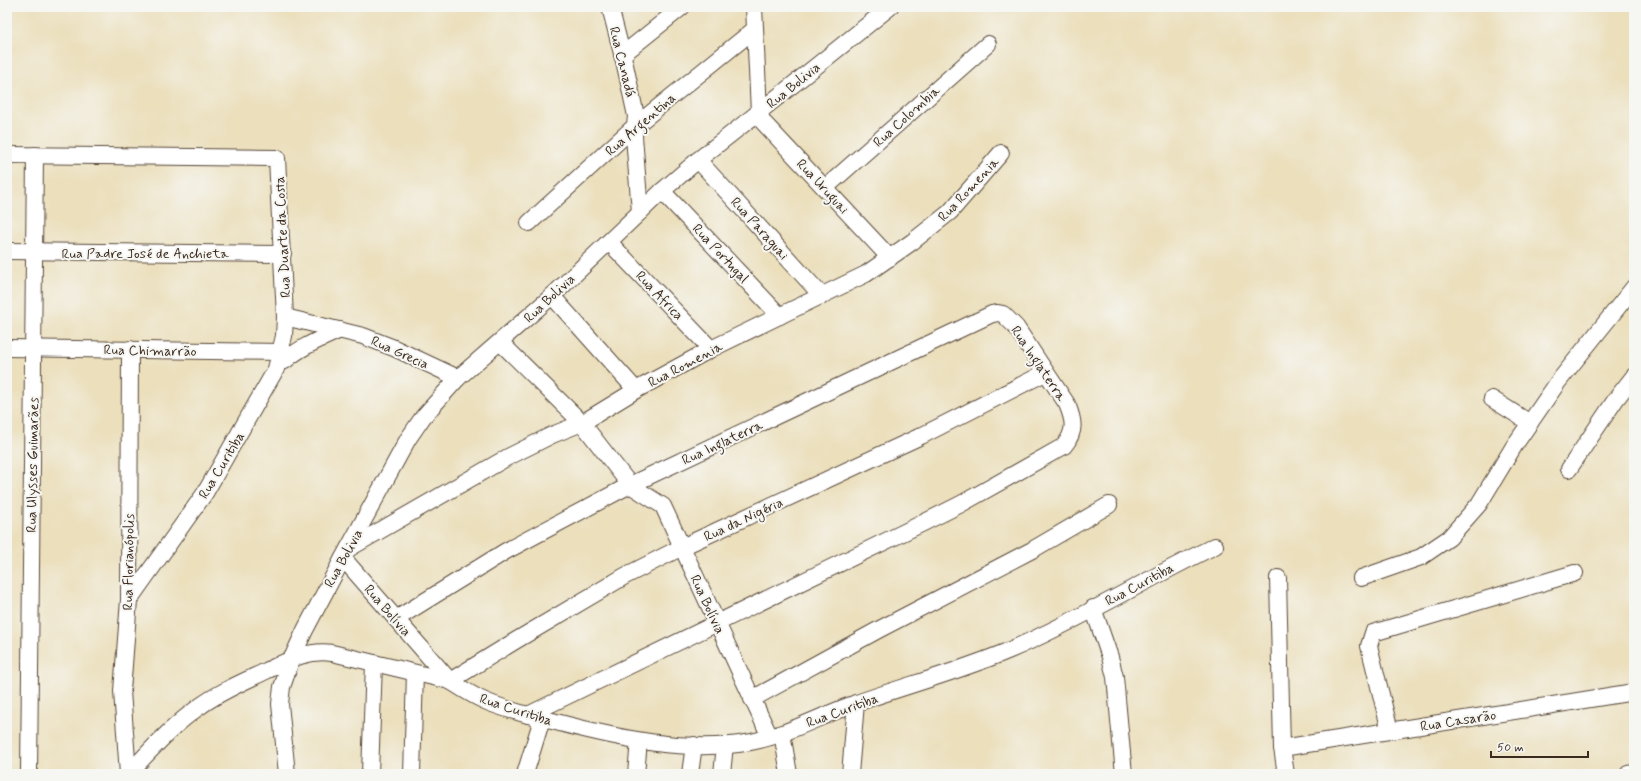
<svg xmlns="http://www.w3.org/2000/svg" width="1641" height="781" font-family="Mynerve,sans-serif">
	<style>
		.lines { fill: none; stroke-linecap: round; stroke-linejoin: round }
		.minor-casing { stroke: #554536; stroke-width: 18 }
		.minor { stroke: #fff; stroke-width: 16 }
		.labels { text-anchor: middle; stroke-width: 4; stroke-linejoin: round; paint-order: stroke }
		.street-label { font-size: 14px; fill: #3b2a1e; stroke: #f6f6f2 }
	</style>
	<rect width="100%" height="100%" fill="#f6f6f2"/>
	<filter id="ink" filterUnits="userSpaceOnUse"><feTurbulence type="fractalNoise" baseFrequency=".025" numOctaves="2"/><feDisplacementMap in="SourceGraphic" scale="8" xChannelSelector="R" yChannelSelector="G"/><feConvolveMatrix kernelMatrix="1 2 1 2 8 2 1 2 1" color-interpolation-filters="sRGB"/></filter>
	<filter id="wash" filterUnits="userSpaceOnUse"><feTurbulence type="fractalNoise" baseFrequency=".012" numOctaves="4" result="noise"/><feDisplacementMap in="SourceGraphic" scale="16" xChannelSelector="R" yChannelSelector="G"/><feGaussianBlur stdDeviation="0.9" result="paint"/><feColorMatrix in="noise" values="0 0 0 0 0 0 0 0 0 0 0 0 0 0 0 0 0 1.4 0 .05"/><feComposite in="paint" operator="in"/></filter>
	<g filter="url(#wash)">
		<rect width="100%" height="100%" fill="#ebdfbc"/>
	</g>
	<g filter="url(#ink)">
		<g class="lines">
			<defs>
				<g id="minor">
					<path d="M 610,7 L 625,65 L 636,116 L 634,136 L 640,212"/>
					<path d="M 754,7 L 759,112 L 763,122 L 890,258"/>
					<path d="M 622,55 L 682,7"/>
					<path d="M 7,155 L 277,158 L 285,317 L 284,336 L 276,369 L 205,493 L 129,600"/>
					<path d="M 698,160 L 822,296"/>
					<path d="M 825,188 L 988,44"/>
					<path d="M 662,191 L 780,316"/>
					<path d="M 529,223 L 635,126 L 755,29"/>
					<path d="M 609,242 L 711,349"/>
					<path d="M 7,251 L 283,254"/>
					<path d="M 552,296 L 636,390"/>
					<path d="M 285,317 L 363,336 L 394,348 L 458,378"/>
					<path d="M 500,342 L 582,423 L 630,485 L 663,506 L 770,737"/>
					<path d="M 7,348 L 280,352 L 292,355"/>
					<path d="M 285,361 C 300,347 321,339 340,330"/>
					<path d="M 1492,399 L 1530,423"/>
					<path d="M 1569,469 L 1616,399 L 1634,376"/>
					<path d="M 348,549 L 508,457 L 552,435 L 582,423 L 636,390 L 711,349 L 866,274 L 912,242 L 950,212 L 1001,153"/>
					<path d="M 343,558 L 450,681 C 461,688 473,696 485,701 C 508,711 533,716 556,722 C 617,738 688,754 751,742 C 786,735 818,717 851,705 C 904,686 958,672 1010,650 C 1080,620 1146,579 1215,546"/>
					<path d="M 1278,578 L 1282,748 L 1286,774"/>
					<path d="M 1361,578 L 1421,557 L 1449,538 L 1479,504 L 1514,446 L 1558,382 L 1634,287"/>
					<path d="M 1093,608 L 1110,657 L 1115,677 L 1124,774"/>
					<path d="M 396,619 L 506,551 L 630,485 L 992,314 L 998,313 L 1003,314 L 1016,327 L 1067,404 C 1074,421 1076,431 1064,446 L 961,504 L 923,523 L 528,715"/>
					<path d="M 450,681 L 515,641 L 625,576 L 682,547 L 921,436 L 1045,373"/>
					<path d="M 752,699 L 878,630 L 1032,550 L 1109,505"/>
					<path d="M 1390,731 L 1369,646 L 1373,633 L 1575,573"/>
					<path d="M 782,733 L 789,774"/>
					<path d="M 1282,748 L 1634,692"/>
					<path d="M 29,774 L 35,155"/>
					<path d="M 128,774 L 122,691 L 129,600 L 130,349"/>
					<path d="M 128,774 C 151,750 172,726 199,707 C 219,692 243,682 266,671 C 287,661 308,649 332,653 L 450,681"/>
					<path d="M 287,774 L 280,704 L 282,687 L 292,658 L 305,630 L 343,558 L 408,439 L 423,417 L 458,378 L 552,296 L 662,191 L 698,160 L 759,112 L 890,7"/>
					<path d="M 370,774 L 374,663"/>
					<path d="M 412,774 L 415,673"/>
					<path d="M 525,774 L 542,719"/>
					<path d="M 636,774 L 639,741"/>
					<path d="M 690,774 L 694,745"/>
					<path d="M 722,774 L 725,745"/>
					<path d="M 850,774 L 856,703"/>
					<path d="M 1628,774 L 1634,773"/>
				</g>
			</defs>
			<use href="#minor" class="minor-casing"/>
			<use href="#minor" class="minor"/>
		</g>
	</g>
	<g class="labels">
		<g class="street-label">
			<text transform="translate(623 62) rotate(76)" y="5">Rua Canadá</text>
			<text transform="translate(793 85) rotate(-39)" y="5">Rua Bolivia</text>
			<text transform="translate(906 116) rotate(-42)" y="5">Rua Colombia</text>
			<text transform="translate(640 124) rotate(-41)" y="5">Rua Argentina</text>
			<text transform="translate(823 186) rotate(47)" y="5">Rua Uruguai</text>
			<text transform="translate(968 189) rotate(-47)" y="5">Rua Romenia</text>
			<text transform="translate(760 228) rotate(48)" y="5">Rua Paraguai</text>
			<text transform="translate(282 237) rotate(-93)" y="5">Rua Duarte da Costa</text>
			<text x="145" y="258">Rua Padre José de Anchieta</text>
			<text transform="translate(721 253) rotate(47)" y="5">Rua Portugal</text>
			<text transform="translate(660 295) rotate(46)" y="5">Rua Africa</text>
			<text transform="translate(549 298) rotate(-43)" y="5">Rua Bolivia</text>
			<text transform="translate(150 350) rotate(1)" y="5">Rua Chimarrão</text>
			<text transform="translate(400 352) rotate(24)" y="5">Rua Grecia</text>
			<text transform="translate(1039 363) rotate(56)" y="5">Rua Inglaterra</text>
			<text transform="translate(685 364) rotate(-28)" y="5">Rua Romenia</text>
			<text transform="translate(722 442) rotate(-25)" y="5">Rua Inglaterra</text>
			<text transform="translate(32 465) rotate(-89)" y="5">Rua Ulysses Guimarães</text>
			<text transform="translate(221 465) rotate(-59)" y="5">Rua Curitiba</text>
			<text transform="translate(743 519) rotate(-25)" y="5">Rua da Nigéria</text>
			<text transform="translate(343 558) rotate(-61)" y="5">Rua Bolivia</text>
			<text transform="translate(128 562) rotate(-89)" y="5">Rua Florianópolis</text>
			<text transform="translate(1139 584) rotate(-28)" y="5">Rua Curitiba</text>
			<text transform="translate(708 604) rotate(65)" y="5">Rua Bolívia</text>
			<text transform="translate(388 610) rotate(49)" y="5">Rua Bolívia</text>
			<text transform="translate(516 709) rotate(18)" y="5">Rua Curitiba</text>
			<text transform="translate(842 710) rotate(-20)" y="5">Rua Curitiba</text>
			<text transform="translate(1458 720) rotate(-9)" y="5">Rua Casarão</text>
		</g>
	</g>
	<rect width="1641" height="781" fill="none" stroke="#f6f6f2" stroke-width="24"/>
	<path d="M1491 751v6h97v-6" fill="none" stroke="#3b2a1e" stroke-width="2"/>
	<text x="1497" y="751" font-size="12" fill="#3b2a1e" stroke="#f6f6f2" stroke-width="3" paint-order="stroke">50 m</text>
</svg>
